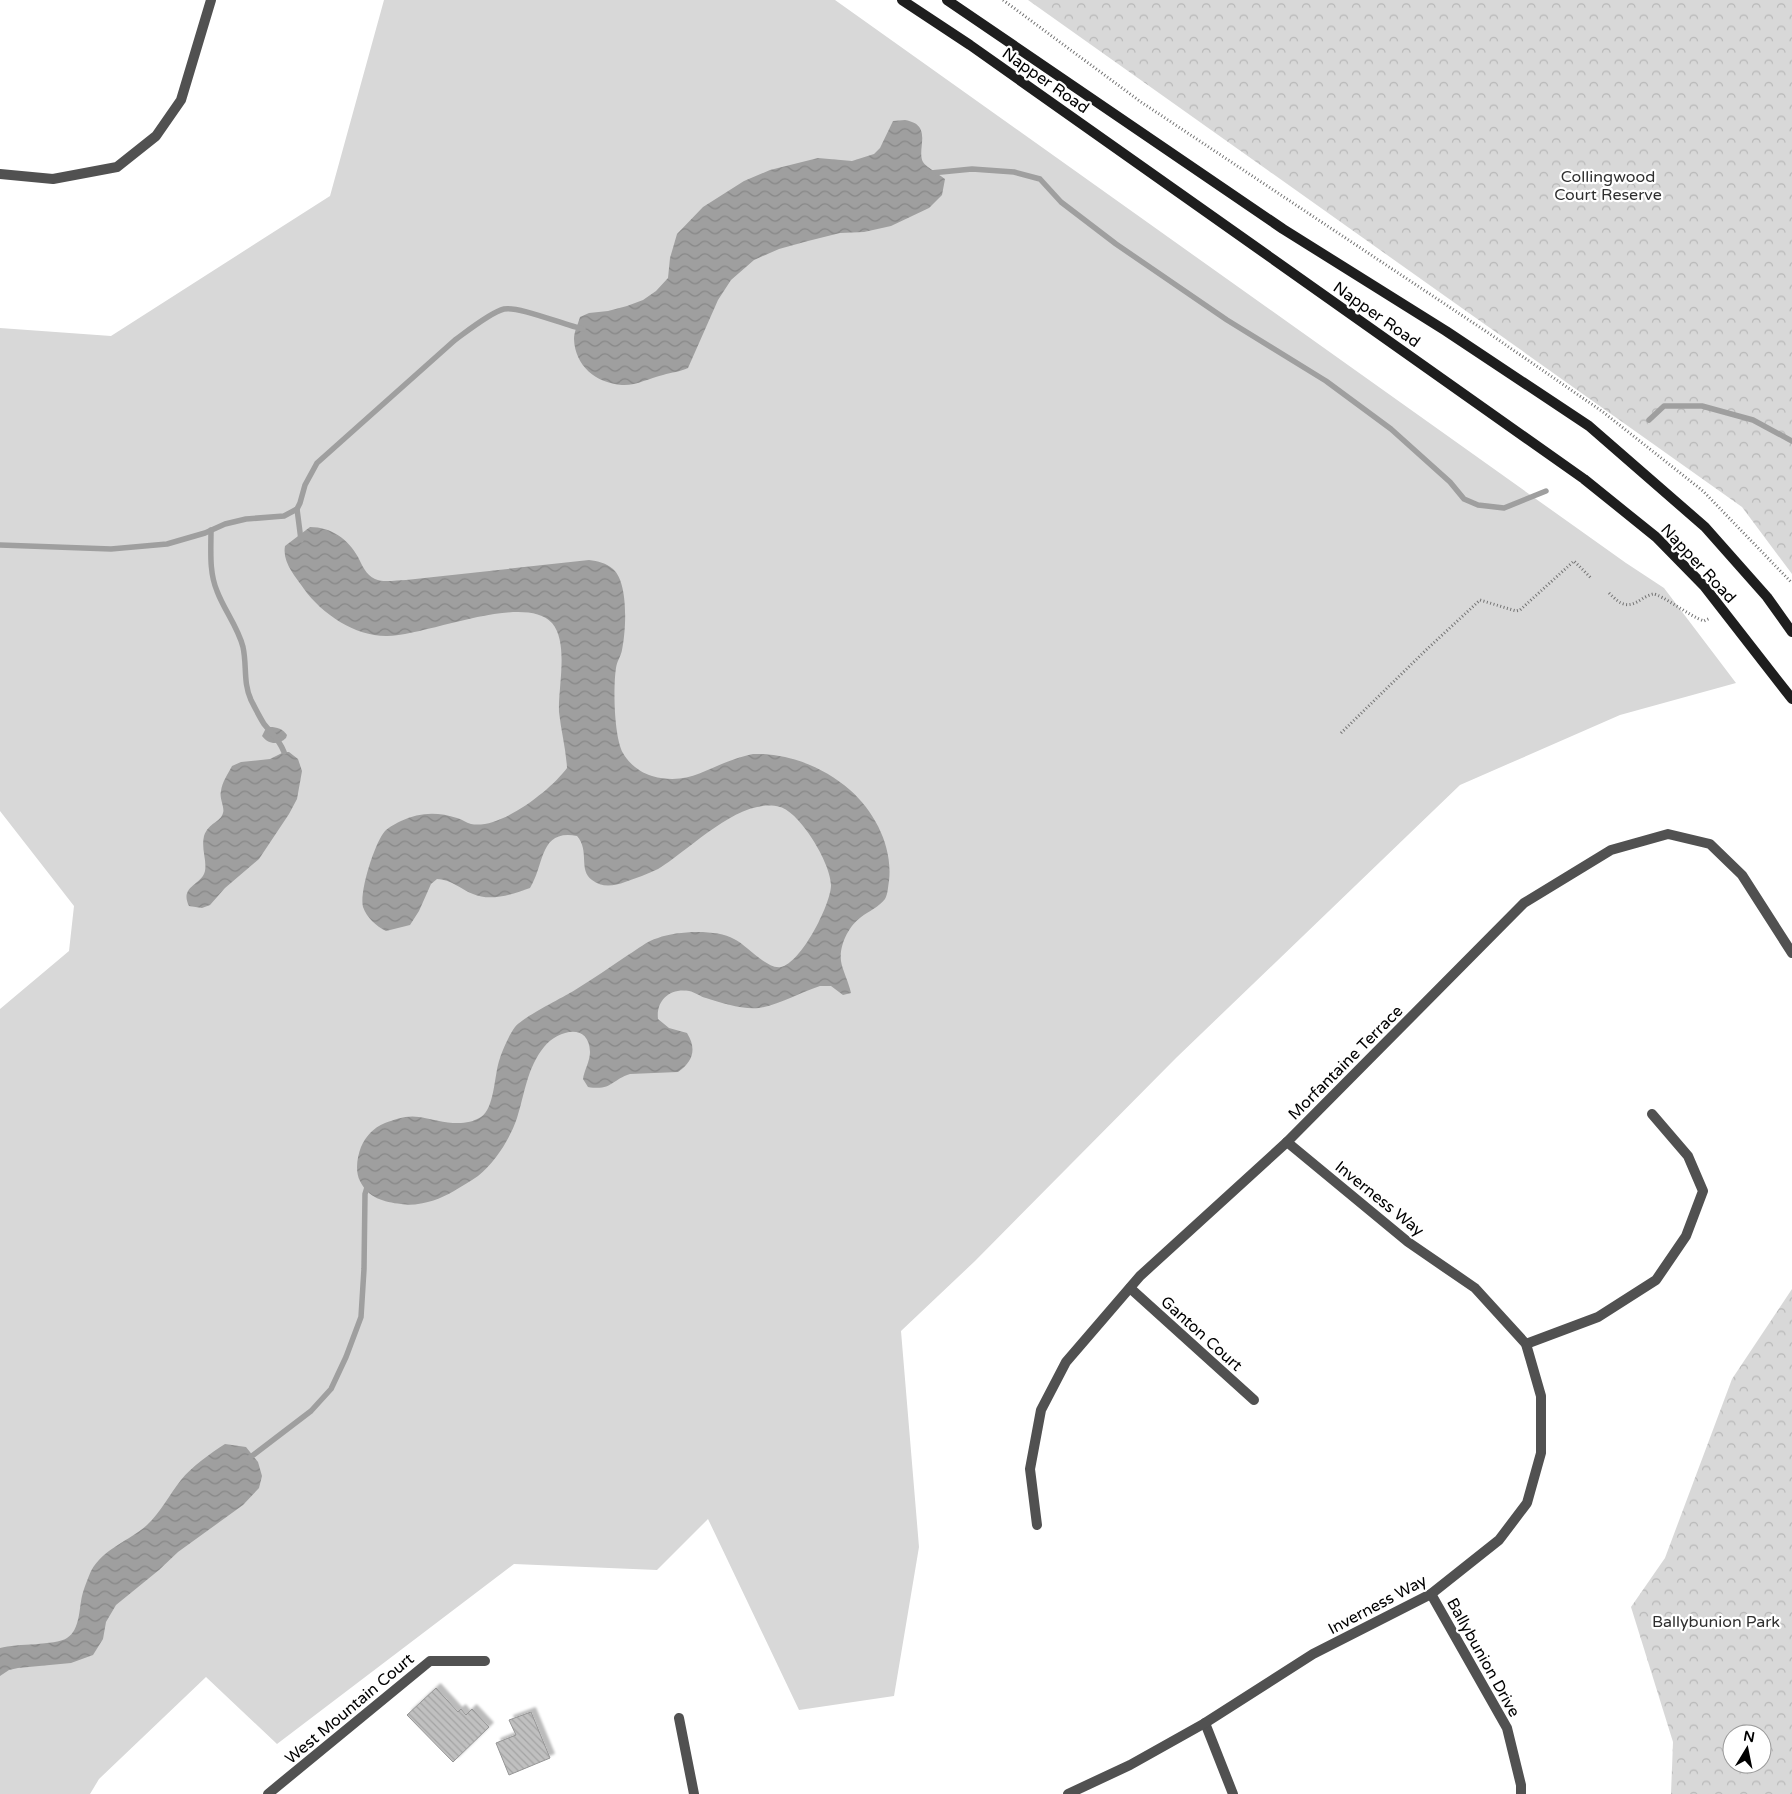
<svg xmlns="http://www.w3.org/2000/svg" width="1792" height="1794" font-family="'Varela Round',sans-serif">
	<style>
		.grass { fill: #d8d8d8 }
		.park { fill: url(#park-crowns); fill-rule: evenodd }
		.water { fill: url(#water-waves) }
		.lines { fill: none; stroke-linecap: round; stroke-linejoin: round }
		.stream { stroke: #9f9f9f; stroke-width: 5.5 }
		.building { fill: url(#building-back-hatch); stroke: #959595; filter: url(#shadow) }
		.path { stroke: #737373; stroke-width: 3; stroke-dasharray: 1 2.5; stroke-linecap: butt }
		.minor { stroke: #515151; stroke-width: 10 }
		.secondary { stroke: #1e1e1e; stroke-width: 10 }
		.labels { text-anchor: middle; stroke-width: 4.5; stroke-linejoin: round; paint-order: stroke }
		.street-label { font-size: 16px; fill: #000; stroke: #fff }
		.park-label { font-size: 16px; fill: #2f2f2f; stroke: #fff }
	</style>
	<defs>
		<pattern id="park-crowns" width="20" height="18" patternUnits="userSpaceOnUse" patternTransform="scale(1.25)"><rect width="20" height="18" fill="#d8d8d8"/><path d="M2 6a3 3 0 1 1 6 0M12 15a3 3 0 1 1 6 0" fill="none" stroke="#b8b8b8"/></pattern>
		<pattern id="water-waves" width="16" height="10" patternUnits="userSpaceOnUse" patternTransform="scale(1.25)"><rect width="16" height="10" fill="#9f9f9f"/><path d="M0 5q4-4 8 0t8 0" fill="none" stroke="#878787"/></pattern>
		<pattern id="building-back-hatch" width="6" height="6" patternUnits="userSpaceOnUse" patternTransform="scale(1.25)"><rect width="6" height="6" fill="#c0c0c0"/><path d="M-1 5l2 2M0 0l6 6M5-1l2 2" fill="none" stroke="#a3a3a3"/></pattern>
		<filter id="shadow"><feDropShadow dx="4.5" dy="-4.5" stdDeviation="1" flood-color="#0004"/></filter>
	</defs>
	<rect width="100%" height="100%" fill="#fff"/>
	<path class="grass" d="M 384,0 L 835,0 L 1626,563 L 1664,588 L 1736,683 L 1620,715 L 1460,785 L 1176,1058 L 975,1261 L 901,1331 L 919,1547 L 894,1696 L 799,1710 L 708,1519 L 657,1570 L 514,1564 L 277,1744 L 206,1677 L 99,1779 L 90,1794 L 0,1794 L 0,1009 L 69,951 L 74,906 L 0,811 L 0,328 L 111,336 L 330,196 Z"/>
	<g class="park">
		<path d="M 1028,0 L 1792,0 L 1792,574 L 1742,507 Z"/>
		<path d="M 1792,1289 L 1792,1794 L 1671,1794 L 1673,1742 L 1631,1607 L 1665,1558 L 1732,1379 ZM 1732,1734 L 1762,1734 L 1762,1764 L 1732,1764 Z"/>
	</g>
	<g class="water">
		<path d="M 905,120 C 934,125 916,149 923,162 C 925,166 940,175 945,179 L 942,195 L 929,208 L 891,226 L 864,232 L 840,233 L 808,241 L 779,249 L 754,260 L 731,280 L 718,300 L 688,368 C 680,372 672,372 663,375 C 650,378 635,386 622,385 C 596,383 575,366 574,339 C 574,332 578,324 580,317 L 589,313 L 608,311 L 627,306 L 643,300 L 656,291 L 668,278 L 670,258 L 677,234 L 703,207 L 744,181 L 770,170 L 818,158 L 852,161 L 874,154 L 880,148 L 893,121 Z"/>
		<path d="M 310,527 C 331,527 348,539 358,557 C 362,565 366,575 375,579 C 384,583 396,580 406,580 L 589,560 C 598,561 606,563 613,569 C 629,583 626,631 622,650 C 621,656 617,661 616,668 C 613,687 614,737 623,753 C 629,764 641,773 652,776 C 687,786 704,769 735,759 C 741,757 747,755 753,754 C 788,753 824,767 850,790 C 875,812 893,847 889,881 C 888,886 888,894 885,899 C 880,906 868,912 861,917 C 849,926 839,945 841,961 C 842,969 849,983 851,993 L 843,995 L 831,986 L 820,986 C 801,992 779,1005 759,1008 C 743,1010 722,1003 706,998 C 701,997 695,992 689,991 C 669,988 656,1001 658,1019 L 669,1028 L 687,1033 C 697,1049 693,1062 678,1072 L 630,1074 C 611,1080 612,1091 588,1087 L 583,1079 C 584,1071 590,1061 590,1052 C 589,1022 558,1030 544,1047 C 527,1068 525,1093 517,1118 C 510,1139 495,1162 478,1176 C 471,1181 462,1186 454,1191 C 439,1200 418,1207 401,1204 C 384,1202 368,1198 360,1181 C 355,1172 357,1157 361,1147 C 366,1136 373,1128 385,1123 C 396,1119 407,1115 419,1117 C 438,1120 462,1129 481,1117 C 495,1108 494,1074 500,1058 C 503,1049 509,1035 515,1027 C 523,1017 562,998 575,990 C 593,979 610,967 628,955 C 638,949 647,941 658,938 C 677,931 716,929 734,939 C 747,945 767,970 781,967 C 801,963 830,906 831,886 C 832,865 800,812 780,807 C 740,796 690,850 658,869 C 648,874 636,878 625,882 C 614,886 602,888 592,880 C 578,870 590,851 577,836 C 539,829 545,864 530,888 C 513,894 491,902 473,894 C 460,889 451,879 437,879 L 431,884 L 419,911 L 410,925 L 386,931 C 376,926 367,918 363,907 C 359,892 375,842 385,831 C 389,827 397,823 401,821 C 420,812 438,812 457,818 C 462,819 466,823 471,824 C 500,830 551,790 567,768 C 566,749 561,731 559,712 C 558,687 569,643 552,623 C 523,592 424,637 386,636 C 355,636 322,614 304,589 C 295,576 282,562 285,546 Z"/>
		<path d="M 270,727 C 277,727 283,729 287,735 L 286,738 C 278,746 268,744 262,736 L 265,730 Z"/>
		<path d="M 284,752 L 289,752 L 298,759 L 302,771 L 297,799 L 289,814 L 259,859 L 225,888 L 210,905 L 202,908 L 189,906 C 179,886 202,885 205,871 C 207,860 201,849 204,836 C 209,822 220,823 223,813 C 225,808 219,798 221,791 C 222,782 228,774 232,766 L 241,762 L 270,759 Z"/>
		<path d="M 225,1444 L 246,1447 L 258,1462 L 262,1476 L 259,1488 L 243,1505 L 178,1552 L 159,1570 L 116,1605 L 106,1622 L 103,1639 L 93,1655 L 71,1663 L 18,1668 L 9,1670 L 0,1676 L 0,1648 C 18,1643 54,1646 67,1638 C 80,1630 79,1609 82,1596 C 84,1588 88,1578 91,1571 C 104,1548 129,1541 147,1525 C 161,1512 169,1495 181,1480 C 191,1467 211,1453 225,1444 Z"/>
	</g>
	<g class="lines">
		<g class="stream">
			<path d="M 931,173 L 972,169 L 1014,172 L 1040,179 L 1061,202 L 1116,244 L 1227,320 L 1326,381 L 1391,429 L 1450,482 L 1464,499 L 1478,505 L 1504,508 L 1546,491"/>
			<path d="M 1649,420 L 1664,406 L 1702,406 L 1753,420 L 1792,441"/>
			<path d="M 297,509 L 301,540"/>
			<path d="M 211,530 C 211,551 209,572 217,591 C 224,610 238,627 243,647 C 247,665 243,683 251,700 C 255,708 259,716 264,724 C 272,734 279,739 284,752"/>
			<path d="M 0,545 L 111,549 L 167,544 L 205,533 L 225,524 L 246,519 L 284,516 L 297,509 L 300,503 L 305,485 L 317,463 L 455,340 C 466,332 491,312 504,309 C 519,306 564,325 583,329"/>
			<path d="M 248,1459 L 311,1411 L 331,1389 L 346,1357 L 361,1317 L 364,1269 L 365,1194 L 368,1184"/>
		</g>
	</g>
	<g class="building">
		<path d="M 436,1688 L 458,1712 L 461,1709 L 466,1715 L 472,1709 L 489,1727 L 453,1762 L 407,1715 Z"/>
		<path d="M 531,1712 L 550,1758 L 509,1775 L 496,1743 L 516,1735 L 509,1720 Z"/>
	</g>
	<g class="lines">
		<g class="path">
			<path d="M 1003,0 L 1141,102 L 1490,334 L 1603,412 L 1703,491 L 1792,583"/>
			<path d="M 1609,593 C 1621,605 1627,609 1642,599 C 1645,597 1649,595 1653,594 C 1661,594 1691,617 1704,621 L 1710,618"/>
			<path d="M 1341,733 L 1425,651 L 1480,600 L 1516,611 L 1520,610 L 1574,561 L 1592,579"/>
		</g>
		<g class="minor">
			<path d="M 0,174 L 53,179 L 117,167 L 156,136 L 181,100 L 211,0"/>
			<path d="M 1130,1288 L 1254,1400"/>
			<path d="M 1526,1344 L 1598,1317 L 1656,1280 L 1686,1236 L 1703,1191 L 1688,1156 L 1652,1114"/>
			<path d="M 1037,1525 L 1030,1469 L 1041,1410 L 1066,1362 L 1140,1276 L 1287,1142 L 1524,903 L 1611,850 L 1668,834 L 1710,844 L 1742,875 L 1792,953"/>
			<path d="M 1431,1594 L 1507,1728 L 1521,1785 L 1521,1794"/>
			<path d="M 679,1718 L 694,1794"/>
			<path d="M 1205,1723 L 1233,1794"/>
			<path d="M 268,1794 L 430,1661 L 485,1661"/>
			<path d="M 1068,1794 L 1130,1765 L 1205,1723 L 1313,1654 L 1431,1594 L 1499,1540 L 1527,1503 L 1541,1453 L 1541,1396 L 1526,1344 L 1475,1288 L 1408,1242 L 1287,1142"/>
		</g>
		<g class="secondary">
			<path d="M 902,0 L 970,45 L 1584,479 L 1656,537 L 1704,586 L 1792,699"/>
			<path d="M 947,0 L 1283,229 L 1446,331 L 1589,426 L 1705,527 L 1767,597 L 1792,632"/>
		</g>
	</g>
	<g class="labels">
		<g class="street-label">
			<text transform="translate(1046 80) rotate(35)" y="6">Napper Road</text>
			<text transform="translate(1377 314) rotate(35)" y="6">Napper Road</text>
			<text transform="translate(1699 563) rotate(47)" y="6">Napper Road</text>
			<text transform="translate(1345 1062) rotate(-45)" y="6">Morfantaine Terrace</text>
			<text transform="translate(1380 1198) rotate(39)" y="6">Inverness Way</text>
			<text transform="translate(1202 1333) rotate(42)" y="6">Ganton Court</text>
			<text transform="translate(1377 1604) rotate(-28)" y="6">Inverness Way</text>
			<text transform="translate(1484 1657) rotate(61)" y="6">Ballybunion Drive</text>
			<text transform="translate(349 1708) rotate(-40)" y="6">West Mountain Court</text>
		</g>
		<g class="park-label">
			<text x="1608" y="182">Collingwood<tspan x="1608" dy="18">Court Reserve</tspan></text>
			<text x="1716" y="1627">Ballybunion Park</text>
		</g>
	</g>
	<g transform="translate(1747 1749) rotate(10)"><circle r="24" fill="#ffffff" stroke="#999999"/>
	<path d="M0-4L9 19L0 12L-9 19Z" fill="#000000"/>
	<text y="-8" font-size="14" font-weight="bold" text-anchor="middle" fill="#000000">N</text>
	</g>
</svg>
